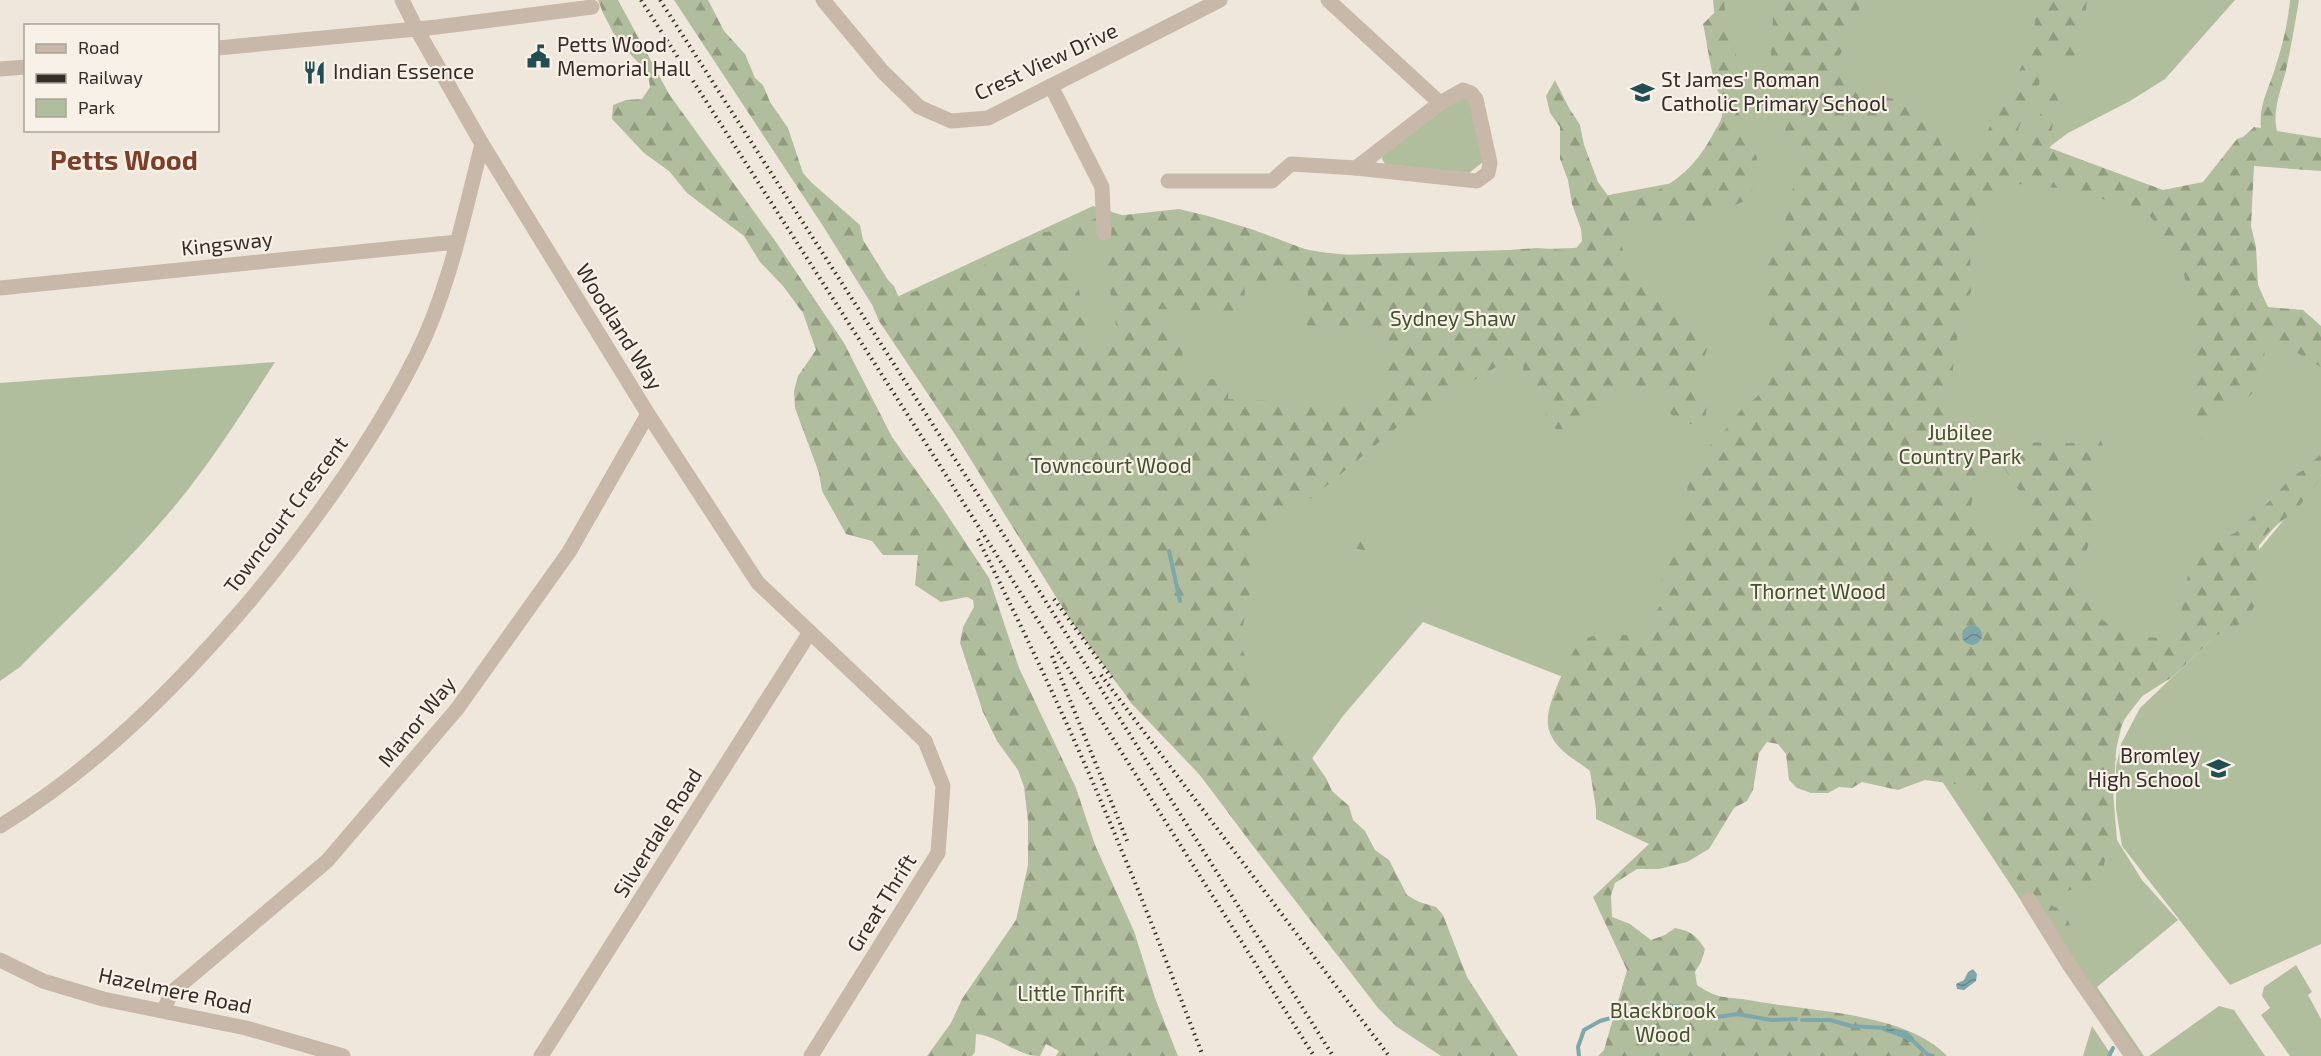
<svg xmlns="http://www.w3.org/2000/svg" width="2321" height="1056" font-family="'Exo 2',sans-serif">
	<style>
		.green { fill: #b1be9d }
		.forest { fill: url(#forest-firs); fill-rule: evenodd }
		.water { fill: url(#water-waves) }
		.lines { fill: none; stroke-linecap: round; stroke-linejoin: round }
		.stream { stroke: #7da7ab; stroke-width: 4 }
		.minor { stroke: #c7b8a9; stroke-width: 15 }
		.rail { stroke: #352c28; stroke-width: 4; stroke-dasharray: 1.5 4.5; stroke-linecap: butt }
		.labels { text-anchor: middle; stroke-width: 4.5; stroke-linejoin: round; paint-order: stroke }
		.poi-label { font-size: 21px; fill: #352c28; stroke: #f8f1e8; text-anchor: start }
		.street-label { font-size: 21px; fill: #352c28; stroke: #f8f1e8 }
		.park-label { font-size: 21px; fill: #43512e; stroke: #f8f1e8 }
		.district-label { font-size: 27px; font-weight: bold; fill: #7d3f27; stroke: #f8f1e8 }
	</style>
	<defs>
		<pattern id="forest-firs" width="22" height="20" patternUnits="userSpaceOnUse" patternTransform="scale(1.5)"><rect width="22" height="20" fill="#b1be9d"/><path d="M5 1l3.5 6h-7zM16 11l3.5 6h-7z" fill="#919b80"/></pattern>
		<pattern id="water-waves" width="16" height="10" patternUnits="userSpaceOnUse" patternTransform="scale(1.5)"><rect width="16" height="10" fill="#7da7ab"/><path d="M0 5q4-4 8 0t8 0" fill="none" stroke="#67888b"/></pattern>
	</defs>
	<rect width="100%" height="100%" fill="#f0e7dc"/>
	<g class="green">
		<path d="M 1713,0 L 2235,0 L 2165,79 L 2130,101 L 2068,133 L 2036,157 L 2210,210 L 2250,302 L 2321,350 L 2321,472 L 2256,549 L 2123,721 L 2114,757 L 2112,781 L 2117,840 L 2142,880 L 2178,920 L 2097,987 L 2144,1056 L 2127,1056 L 2063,964 L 1934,769 L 1563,677 L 1423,622 L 1343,716 L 1251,842 L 1199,774 L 1131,703 L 873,308 L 1093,206 L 1125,216 L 1337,255 L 1574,248 L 1609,242 L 1598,197 L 1731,172 Z"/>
		<path d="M 1468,96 L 1483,162 L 1469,173 L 1385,164 L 1382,159 L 1384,154 L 1458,98 Z"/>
		<path d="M 275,362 C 248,404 221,447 190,487 C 140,552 77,608 20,667 L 0,681 L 0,383 Z"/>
		<path d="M 2321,475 L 2321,944 L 2230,985 L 2122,846 L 2116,809 L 2116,767 L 2121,744 L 2140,708 L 2248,605 L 2258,551 Z"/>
		<path d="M 2296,965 L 2312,992 L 2308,995 L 2321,1019 L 2321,1056 L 2290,1056 L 2261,1015 L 2270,1008 L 2262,996 L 2264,987 Z"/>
		<path d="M 2219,1006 L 2234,1010 L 2265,1056 L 2149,1056 Z"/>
		<path d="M 2092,1026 L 2112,1056 L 2083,1056 Z"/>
	</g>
	<g class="forest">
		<path d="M 598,0 L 618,0 L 669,94 L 776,242 L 844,343 L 892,437 L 940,504 L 989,578 L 1019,668 L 1076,788 L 1095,845 L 1134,931 L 1155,998 L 1178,1056 L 1056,1056 L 1059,1051 L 1046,1044 L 1040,1056 C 1017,1056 999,1036 976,1034 L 975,1052 L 972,1056 L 927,1056 L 951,1023 L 962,999 L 1016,920 L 1028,865 L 1028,821 L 1024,787 L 1018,770 L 997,741 L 983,712 L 960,643 L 963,627 L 974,607 L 973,600 L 967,597 L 941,602 L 915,585 L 918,555 L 883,555 L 872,541 L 846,534 L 822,491 L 819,473 L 795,408 L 794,391 L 798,376 L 816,350 L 803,313 L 783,286 L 760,262 L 744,236 L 687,193 L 669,171 L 644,153 L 612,119 L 613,105 L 626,100 L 642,99 L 650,87 L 648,73 L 617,40 L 603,13 Z"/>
		<path d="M 674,0 L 708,0 L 724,31 L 745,54 L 755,78 L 763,85 L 770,102 L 788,128 L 803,173 L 812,183 L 860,225 L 863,240 L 888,280 L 894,286 L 899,298 L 942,280 L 981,267 L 1032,235 L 1084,224 L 1096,218 L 1179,209 L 1208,216 L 1251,229 L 1310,251 L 1359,256 L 1436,256 L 1537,248 L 1574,251 L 1582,241 L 1581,229 L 1572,204 L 1568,180 L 1560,159 L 1560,127 L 1550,113 L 1546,96 L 1555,80 L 1569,108 L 1580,125 L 1584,145 L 1598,182 L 1609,197 L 1622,205 C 1665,190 1690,176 1712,136 C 1715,130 1721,122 1722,115 C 1724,102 1717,91 1714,79 C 1709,61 1707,42 1703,24 L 1719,8 L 1718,0 L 1724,0 L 1725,11 L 1737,30 L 1734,102 L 1757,158 L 1751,197 C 1729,209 1709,219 1684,223 C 1664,226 1643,224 1623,230 L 1622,247 L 1633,278 L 1673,307 L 1707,349 L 1696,383 C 1708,399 1709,407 1703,425 L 1680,423 L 1668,411 L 1658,391 L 1616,384 C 1589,400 1597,433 1556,429 L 1548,419 L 1537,389 L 1522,379 L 1524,361 L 1501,364 L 1468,384 L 1441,408 L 1401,424 L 1313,497 L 1262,528 L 1256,544 L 1251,588 L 1242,630 L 1243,652 L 1252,669 L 1254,686 L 1249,715 L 1267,720 L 1305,748 L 1326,778 L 1332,791 L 1349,806 L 1353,820 L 1365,831 L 1375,850 L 1389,860 L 1407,895 L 1419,902 L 1436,907 L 1443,915 L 1467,977 L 1518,1056 L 1441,1056 L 1397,1027 L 1378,1008 L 1250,842 L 1201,776 L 1130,701 L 1071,621 L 958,439 L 879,321 L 874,309 L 876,308 L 874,308 L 823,226 ZM 1101,235 L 1118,338 L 1093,345 L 1068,249 ZM 1245,282 L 1308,284 L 1307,326 L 1384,330 L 1382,390 L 1365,405 L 1228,399 L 1229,380 L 1182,378 L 1183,333 L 1153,332 L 1154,309 L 1244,312 Z"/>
		<path d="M 1774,0 L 1863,0 L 1835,67 C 1848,85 1873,95 1895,99 C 1904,101 1913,102 1921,107 C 1950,123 1921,164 1978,146 L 1985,136 L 2029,52 L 2037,12 L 2043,0 L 2087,0 L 2086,11 L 2081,22 L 2064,41 L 2040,75 L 2039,87 L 2023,108 L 2022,119 L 2017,133 L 2011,142 L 2007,157 L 2008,173 L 2015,149 L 2030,131 L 2053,94 L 2057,83 L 2061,55 L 2068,44 L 2075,54 L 2054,113 L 2050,148 L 2163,190 L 2203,182 L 2237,139 L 2243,137 L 2254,127 L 2261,128 C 2258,105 2270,87 2276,65 C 2283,44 2288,22 2290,0 L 2299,0 C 2295,24 2291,47 2286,70 C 2281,91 2272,110 2277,131 L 2321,138 L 2321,171 L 2254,166 L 2251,226 L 2256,247 L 2258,285 L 2268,307 L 2303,310 L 2321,326 L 2321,367 L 2279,342 L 2264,338 C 2265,358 2266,385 2247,398 C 2240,402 2232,402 2226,407 C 2213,415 2208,432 2197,443 L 2190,425 L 2195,326 L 2181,259 L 2147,212 L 2068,189 L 2008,183 L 2004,193 L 1992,200 L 1970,247 L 1971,292 L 1962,306 L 1954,359 L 1949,410 L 1960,445 L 1969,452 L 1980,448 L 1993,449 L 1997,461 C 1992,469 1986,473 1981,480 C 1969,495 1967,520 1980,535 L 2022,537 L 2032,532 C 2034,501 2012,486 2000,460 L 2004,449 C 2029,438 2048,445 2073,443 C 2085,443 2087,437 2100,439 L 2106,452 L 2097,461 L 2085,465 C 2088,480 2097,495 2097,510 C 2097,527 2088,543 2084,559 C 2072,604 2099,618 2130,639 L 2141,637 L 2167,638 L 2176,629 L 2181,617 L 2184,591 L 2193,554 L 2200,547 L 2210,541 L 2235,533 L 2275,496 L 2292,476 L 2304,470 L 2321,454 L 2321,475 L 2315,486 L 2297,509 L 2267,533 L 2259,543 L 2258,591 L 2256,603 L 2249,616 L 2240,624 L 2217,635 L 2171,678 L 2136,700 L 2129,710 L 2117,735 L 2112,819 L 2103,871 L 2084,886 L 2053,895 L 2036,896 L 2006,869 L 1998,857 L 1973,792 L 1963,785 L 1925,780 L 1898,790 L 1862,782 L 1852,788 L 1839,787 L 1828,793 L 1811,793 L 1797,788 L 1789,780 L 1786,754 L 1778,744 L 1767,742 L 1759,753 L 1753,790 L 1747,801 L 1734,808 L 1709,849 L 1687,862 L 1659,869 L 1637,869 L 1615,883 L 1611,895 L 1612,917 L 1630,924 L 1651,940 L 1665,935 L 1675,928 C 1692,932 1695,934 1705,949 L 1701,962 L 1695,972 L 1697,985 C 1719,1000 1724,996 1748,1000 C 1806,1011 1906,1012 1947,1056 L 1598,1056 L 1604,1050 L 1627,970 L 1593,897 L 1649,844 L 1596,819 L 1596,809 L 1590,771 C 1578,761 1559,752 1552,737 C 1547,729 1547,719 1549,710 C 1552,696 1572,646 1583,640 C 1605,630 1615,632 1637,638 L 1663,602 L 1661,565 L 1682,544 L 1682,520 L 1691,467 L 1701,454 L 1722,434 L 1740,411 L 1760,394 L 1777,368 L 1779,355 L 1770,337 L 1766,269 L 1769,256 L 1785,224 L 1789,197 L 1795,184 L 1794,158 L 1785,132 L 1793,87 L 1775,65 L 1771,55 Z"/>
		<path d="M 1362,540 L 1388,540 L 1386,555 L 1331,543 Z"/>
		<path d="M 2039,902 C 2045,904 2052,905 2057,908 C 2072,917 2077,942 2064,954 Z"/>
	</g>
	<g class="water">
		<circle cx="1972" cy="635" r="10"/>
		<path d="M 1973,969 L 1977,974 L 1976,981 L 1964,990 L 1957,989 L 1956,984 L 1964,980 L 1968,972 Z"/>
		<path d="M 1881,1026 L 1907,1031 L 1914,1038 L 1911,1042 L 1906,1042 L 1901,1037 L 1883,1031 Z"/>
	</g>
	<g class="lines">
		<g class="stream">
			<path d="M 1169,551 L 1180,601"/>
			<path d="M 1802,1020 L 1830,1020 L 1851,1026 L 1885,1028"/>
			<path d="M 1911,1039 L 1928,1055 L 1933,1056"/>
			<path d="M 1579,1056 L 1578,1047 L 1584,1030 L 1600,1021 L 1650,1007 L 1677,1006 L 1697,1013 L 1718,1017 L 1737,1014 L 1771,1020 L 1796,1019"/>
			<path d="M 2109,1056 L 2113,1048"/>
		</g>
		<g class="minor">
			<path d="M 402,0 L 416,28 L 482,144 L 648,414 L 758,583 L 925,741 L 943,786 L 938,853 L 811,1056"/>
			<path d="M 823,0 L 883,72 L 919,107 L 951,121 L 988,118 L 1220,0"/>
			<path d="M 1328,0 L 1440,103 L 1463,90 L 1471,93 L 1476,99 L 1490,163 L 1488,173 L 1477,181 L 1356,168"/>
			<path d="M 218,48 L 437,27 L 592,7"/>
			<path d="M 0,69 L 26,67"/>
			<path d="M 1051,86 L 1102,187 L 1104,233"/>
			<path d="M 1168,181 L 1272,181 L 1291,164 L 1356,168 L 1440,103"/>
			<path d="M 0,288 L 457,242"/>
			<path d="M 0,826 C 94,769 171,692 242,610 C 308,532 370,447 416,356 C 449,290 464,215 482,144"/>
			<path d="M 2029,900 L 2070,966 L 2132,1056"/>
			<path d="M 0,960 L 43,981 L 103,999 L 246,1028 L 343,1056"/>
			<path d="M 164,1010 L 171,993 L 327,861 L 457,709 L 569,552 L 648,414"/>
			<path d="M 541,1056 L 810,632"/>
		</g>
		<g class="rail">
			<path d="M 641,0 L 918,431 L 1314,1056"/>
			<path d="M 660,0 L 1005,537 L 1333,1056"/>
			<path d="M 978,539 C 1029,641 1078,744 1121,849 C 1150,917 1176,987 1203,1056"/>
			<path d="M 1054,599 L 1114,681"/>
			<path d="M 1052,656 L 1128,843"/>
			<path d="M 1101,675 L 1389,1056"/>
		</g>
	</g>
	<defs>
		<symbol id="civic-bare" viewBox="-9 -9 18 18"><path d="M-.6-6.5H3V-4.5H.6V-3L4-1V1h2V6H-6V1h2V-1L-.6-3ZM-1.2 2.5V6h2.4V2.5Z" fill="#214e53" stroke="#f8f1e8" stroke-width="2.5" paint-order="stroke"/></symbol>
		<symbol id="restaurant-bare" viewBox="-9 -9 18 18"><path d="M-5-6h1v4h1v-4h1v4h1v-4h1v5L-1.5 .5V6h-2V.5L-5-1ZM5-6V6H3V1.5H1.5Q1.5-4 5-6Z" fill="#214e53" stroke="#f8f1e8" stroke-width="2.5" paint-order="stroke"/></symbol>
		<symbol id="school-bare" viewBox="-9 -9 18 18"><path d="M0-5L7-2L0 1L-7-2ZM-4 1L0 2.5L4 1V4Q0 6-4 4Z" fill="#214e53" stroke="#f8f1e8" stroke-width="2.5" paint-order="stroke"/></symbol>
	</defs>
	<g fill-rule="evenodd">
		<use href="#civic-bare" x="522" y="40" width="33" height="33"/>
		<use href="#restaurant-bare" x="298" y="56" width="33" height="33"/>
		<use href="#school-bare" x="1626" y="76" width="33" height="33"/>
		<use href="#school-bare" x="2202" y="752" width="33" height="33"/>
	</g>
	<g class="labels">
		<g class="poi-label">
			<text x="557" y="52">Petts Wood<tspan x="557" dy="24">Memorial Hall</tspan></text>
			<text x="333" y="79">Indian Essence</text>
			<text x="1661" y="87">St James' Roman<tspan x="1661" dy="24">Catholic Primary School</tspan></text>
			<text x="2200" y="763" text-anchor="end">Bromley<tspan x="2200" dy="24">High School</tspan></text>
		</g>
		<g class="street-label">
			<text transform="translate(1046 62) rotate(-25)" y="7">Crest View Drive</text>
			<text transform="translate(227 244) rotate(-6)" y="7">Kingsway</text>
			<text transform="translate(619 327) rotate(58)" y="7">Woodland Way</text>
			<text transform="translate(286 515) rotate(-53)" y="7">Towncourt Crescent</text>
			<text transform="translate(417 722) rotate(-51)" y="7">Manor Way</text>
			<text transform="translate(658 833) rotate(-58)" y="7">Silverdale Road</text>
			<text transform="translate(882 903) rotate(-58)" y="7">Great Thrift</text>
			<text transform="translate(175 991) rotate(12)" y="7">Hazelmere Road</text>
		</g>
		<g class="park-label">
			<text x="1453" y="326">Sydney Shaw</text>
			<text x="1960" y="440">Jubilee<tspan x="1960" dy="24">Country Park</tspan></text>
			<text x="1111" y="473">Towncourt Wood</text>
			<text x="1818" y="599">Thornet Wood</text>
			<text x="1071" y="1001">Little Thrift</text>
			<text x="1663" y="1018">Blackbrook<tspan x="1663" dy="24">Wood</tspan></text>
		</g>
		<g class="district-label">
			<text x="124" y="170">Petts Wood</text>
		</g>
	</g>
	<rect x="24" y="24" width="195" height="108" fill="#f8f1e8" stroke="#aaa29b" stroke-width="1.5"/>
	<rect x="36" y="44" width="30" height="9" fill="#c7b8a9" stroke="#aaa29b" stroke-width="1.5"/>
	<text x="78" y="54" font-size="18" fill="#352c28">Road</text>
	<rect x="36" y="74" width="30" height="9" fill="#352c28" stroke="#aaa29b" stroke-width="1.5"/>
	<text x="78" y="84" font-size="18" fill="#352c28">Railway</text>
	<rect x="36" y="99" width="30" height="18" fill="#b1be9d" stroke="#aaa29b" stroke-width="1.5"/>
	<text x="78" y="114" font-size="18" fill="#352c28">Park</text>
</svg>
